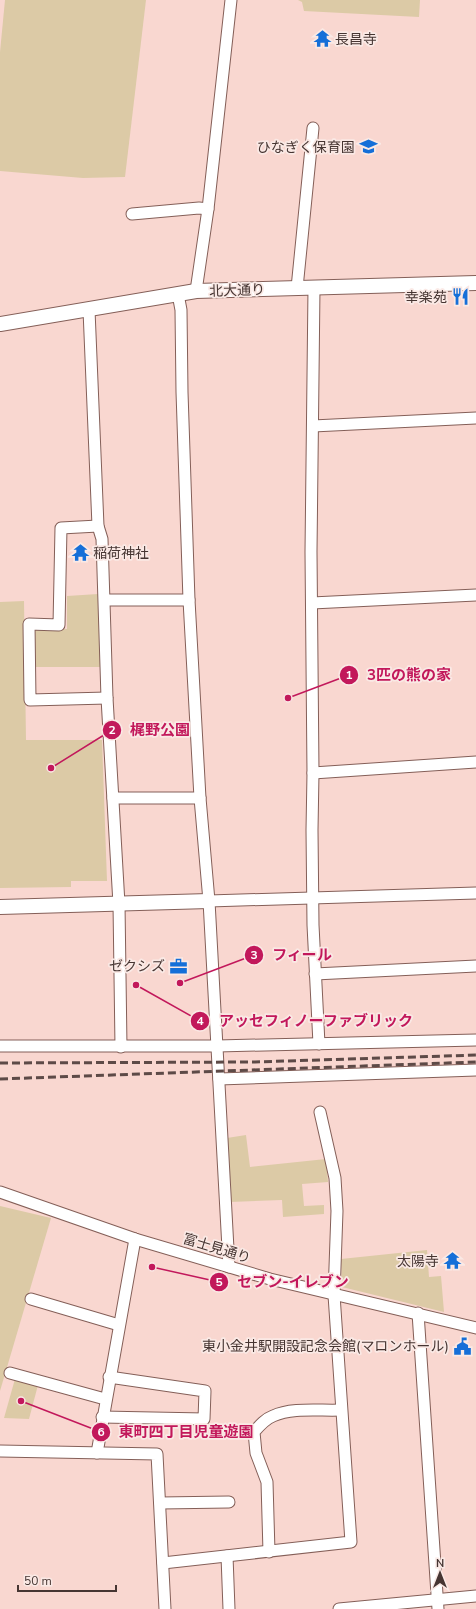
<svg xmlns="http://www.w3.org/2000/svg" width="476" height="1609" font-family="'Nunito Sans','Noto Sans JP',sans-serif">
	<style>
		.green { fill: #dccaa6 }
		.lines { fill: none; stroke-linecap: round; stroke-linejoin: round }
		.minor-casing { stroke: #845f58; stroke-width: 13 }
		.tertiary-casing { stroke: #845f58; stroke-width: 16 }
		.minor { stroke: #fff; stroke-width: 11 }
		.tertiary { stroke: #fff; stroke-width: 14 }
		.rail { stroke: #5d4a47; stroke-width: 3; stroke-dasharray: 8 4; stroke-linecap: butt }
		.labels { text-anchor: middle; stroke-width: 3.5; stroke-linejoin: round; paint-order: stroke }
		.poi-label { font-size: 14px; fill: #463532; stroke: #fae9e5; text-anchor: end }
		.street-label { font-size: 14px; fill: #463532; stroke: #fae9e5 }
		.leader { fill: none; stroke: #c2185b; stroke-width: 1.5 }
		.callout-dot { fill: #c2185b; stroke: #fae9e5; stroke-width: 1.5 }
		.mark-label { font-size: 12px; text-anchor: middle; font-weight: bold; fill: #fff }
		.callout-label { font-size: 15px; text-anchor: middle; font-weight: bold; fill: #c2185b; stroke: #fae9e5; stroke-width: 3.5; stroke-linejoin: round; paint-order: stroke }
	</style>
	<rect width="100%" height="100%" fill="#f9d7d0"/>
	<g class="green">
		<path d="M 5,0 L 146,0 L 125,177 L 83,178 L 0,171 L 0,52 Z"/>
		<path d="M 298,0 L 420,0 L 419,17 L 304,11 L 302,2 Z"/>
		<path d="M 98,594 L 101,667 L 35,667 L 35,628 L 67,629 L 67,596 Z"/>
		<path d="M 24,601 L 26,740 L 102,740 L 107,881 L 71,881 L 71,887 L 0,888 L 0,602 Z"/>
		<path d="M 246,1135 L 250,1167 L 326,1159 L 328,1182 L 302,1184 L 304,1206 L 324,1205 L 324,1214 L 283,1217 L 282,1200 L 230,1202 L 227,1138 Z"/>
		<path d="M 0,1206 L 51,1218 L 0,1391 Z"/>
		<path d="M 427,1250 L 429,1277 L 441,1276 L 444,1312 L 342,1287 L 341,1259 Z"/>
		<path d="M 15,1379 L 38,1385 L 29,1419 L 4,1418 Z"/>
	</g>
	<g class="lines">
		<defs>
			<g id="minor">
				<path d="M 132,214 L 199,208 L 208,209"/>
				<path d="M 297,288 L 313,128"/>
				<path d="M 314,288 L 311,552 L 313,773 L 312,830 L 313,925 L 319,1044"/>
				<path d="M 196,291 L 208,209 L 231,0"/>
				<path d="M 178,294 L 181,310 L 182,392 L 189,600 L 200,798 L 209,901 L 229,1267"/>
				<path d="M 89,310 L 98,526 L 102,539 L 107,698 L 119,904 L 121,1047"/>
				<path d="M 313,426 L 476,418"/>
				<path d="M 98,526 L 61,528 L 59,625 L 29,624 L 30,700 L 107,698"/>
				<path d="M 105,600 L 189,600"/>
				<path d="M 312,603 L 476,595"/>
				<path d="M 313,773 L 476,762"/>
				<path d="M 113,798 L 200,798"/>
				<path d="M 209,901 L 476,893"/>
				<path d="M 315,974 L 476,966"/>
				<path d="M 0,1046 L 217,1046 L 476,1040"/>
				<path d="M 219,1079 L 476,1070"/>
				<path d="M 0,1192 L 135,1239 L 270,1279 L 476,1328"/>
				<path d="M 31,1299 L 119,1325"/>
				<path d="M 418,1313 L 438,1609"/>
				<path d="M 10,1373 L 105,1399"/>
				<path d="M 102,1417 L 204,1419 L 205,1391 L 109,1377"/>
				<path d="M 0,1451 L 157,1454 L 165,1609"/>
				<path d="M 97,1453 L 135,1239"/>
				<path d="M 160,1503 L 229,1502"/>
				<path d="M 269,1552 L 267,1482 L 256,1453 L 254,1432 C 260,1425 265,1419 273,1416 C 292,1407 320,1411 341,1410"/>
				<path d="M 227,1556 L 229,1609"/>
				<path d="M 163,1563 L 351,1542 L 334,1295 L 337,1211 L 335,1178 L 320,1112"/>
				<path d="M 339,1609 L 476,1596"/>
			</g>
			<g id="tertiary">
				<path d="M 0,324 L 196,291 L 476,283"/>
				<path d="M 0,907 L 209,901"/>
			</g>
		</defs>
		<use href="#minor" class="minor-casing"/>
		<use href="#tertiary" class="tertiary-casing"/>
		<use href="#minor" class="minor"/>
		<use href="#tertiary" class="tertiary"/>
		<g class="rail">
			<path d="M 0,1063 L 255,1062 L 476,1055"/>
			<path d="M 0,1079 L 476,1062"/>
		</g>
	</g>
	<defs>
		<symbol id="temple-bare" viewBox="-9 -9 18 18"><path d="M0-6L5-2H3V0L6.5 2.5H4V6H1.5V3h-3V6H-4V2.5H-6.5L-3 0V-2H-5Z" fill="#156fd8" stroke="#fae9e5" stroke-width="2.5" paint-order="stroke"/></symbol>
		<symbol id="school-bare" viewBox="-9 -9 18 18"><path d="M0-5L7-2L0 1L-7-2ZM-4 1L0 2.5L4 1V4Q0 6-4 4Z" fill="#156fd8" stroke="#fae9e5" stroke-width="2.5" paint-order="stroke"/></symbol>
		<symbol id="restaurant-bare" viewBox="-9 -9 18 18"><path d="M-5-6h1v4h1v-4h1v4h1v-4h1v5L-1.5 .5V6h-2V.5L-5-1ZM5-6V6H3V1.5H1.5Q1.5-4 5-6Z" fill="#156fd8" stroke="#fae9e5" stroke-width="2.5" paint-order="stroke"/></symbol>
		<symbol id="office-bare" viewBox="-9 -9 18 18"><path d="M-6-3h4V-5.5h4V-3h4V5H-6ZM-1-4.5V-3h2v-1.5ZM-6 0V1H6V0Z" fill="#156fd8" stroke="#fae9e5" stroke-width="2.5" paint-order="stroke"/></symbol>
		<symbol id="civic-bare" viewBox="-9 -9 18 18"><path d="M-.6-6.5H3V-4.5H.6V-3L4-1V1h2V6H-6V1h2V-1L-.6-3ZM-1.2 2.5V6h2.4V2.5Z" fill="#156fd8" stroke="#fae9e5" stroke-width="2.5" paint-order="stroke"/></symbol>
	</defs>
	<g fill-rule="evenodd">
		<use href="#temple-bare" x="310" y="26" width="25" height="25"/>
		<use href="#school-bare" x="356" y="134" width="25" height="25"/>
		<use href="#restaurant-bare" x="448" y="284" width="25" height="25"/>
		<use href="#temple-bare" x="68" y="540" width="25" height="25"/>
		<use href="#office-bare" x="166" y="954" width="25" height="25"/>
		<use href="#temple-bare" x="440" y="1248" width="25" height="25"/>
		<use href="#civic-bare" x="450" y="1334" width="25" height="25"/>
	</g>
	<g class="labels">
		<g class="poi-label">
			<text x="335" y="44" text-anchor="start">長昌寺</text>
			<text x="355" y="152">ひなぎく保育園</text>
			<text x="447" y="302">幸楽苑</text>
			<text x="93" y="558" text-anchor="start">稲荷神社</text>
			<text x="165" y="971">ゼクシズ</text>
			<text x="439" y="1266">太陽寺</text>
			<text x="449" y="1351">東小金井駅開設記念会館(マロンホール)</text>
		</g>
		<g class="street-label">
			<text transform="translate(237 290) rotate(-2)" y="5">北大通り</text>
			<text transform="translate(217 1248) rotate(17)" y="5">富士見通り</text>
		</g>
	</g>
	<path class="leader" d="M288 698L349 675M51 768L112 730M180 983L254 955M136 985L200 1021M152 1267L219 1282M21 1401L101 1432"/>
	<g class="callout-dot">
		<circle cx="288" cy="698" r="4"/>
		<circle cx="51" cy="768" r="4"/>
		<circle cx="180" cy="983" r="4"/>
		<circle cx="136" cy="985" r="4"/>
		<circle cx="152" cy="1267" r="4"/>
		<circle cx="21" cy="1401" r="4"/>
		<circle cx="349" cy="675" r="10"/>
		<circle cx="112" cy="730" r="10"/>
		<circle cx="254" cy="955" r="10"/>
		<circle cx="200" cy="1021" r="10"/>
		<circle cx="219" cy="1282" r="10"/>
		<circle cx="101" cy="1432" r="10"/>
	</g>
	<g class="mark-label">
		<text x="349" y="679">1</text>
		<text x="112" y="734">2</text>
		<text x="254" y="959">3</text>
		<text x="200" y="1025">4</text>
		<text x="219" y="1286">5</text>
		<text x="101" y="1436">6</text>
	</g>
	<g class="callout-label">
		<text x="409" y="680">3匹の熊の家</text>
		<text x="160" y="735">梶野公園</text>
		<text x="302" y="960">フィール</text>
		<text x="316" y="1026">アッセフィノーファブリック</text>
		<text x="293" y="1287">セブン-イレブン</text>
		<text x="186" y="1437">東町四丁目児童遊園</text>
	</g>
	<g transform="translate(440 1573)" stroke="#fae9e5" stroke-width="3" paint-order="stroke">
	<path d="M0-3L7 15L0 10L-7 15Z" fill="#463532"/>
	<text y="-6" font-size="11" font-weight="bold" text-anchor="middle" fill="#463532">N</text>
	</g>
	<path d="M18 1585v6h98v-6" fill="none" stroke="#463532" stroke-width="2"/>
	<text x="24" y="1585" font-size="12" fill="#463532" stroke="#fae9e5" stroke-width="3" paint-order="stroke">50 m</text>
</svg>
